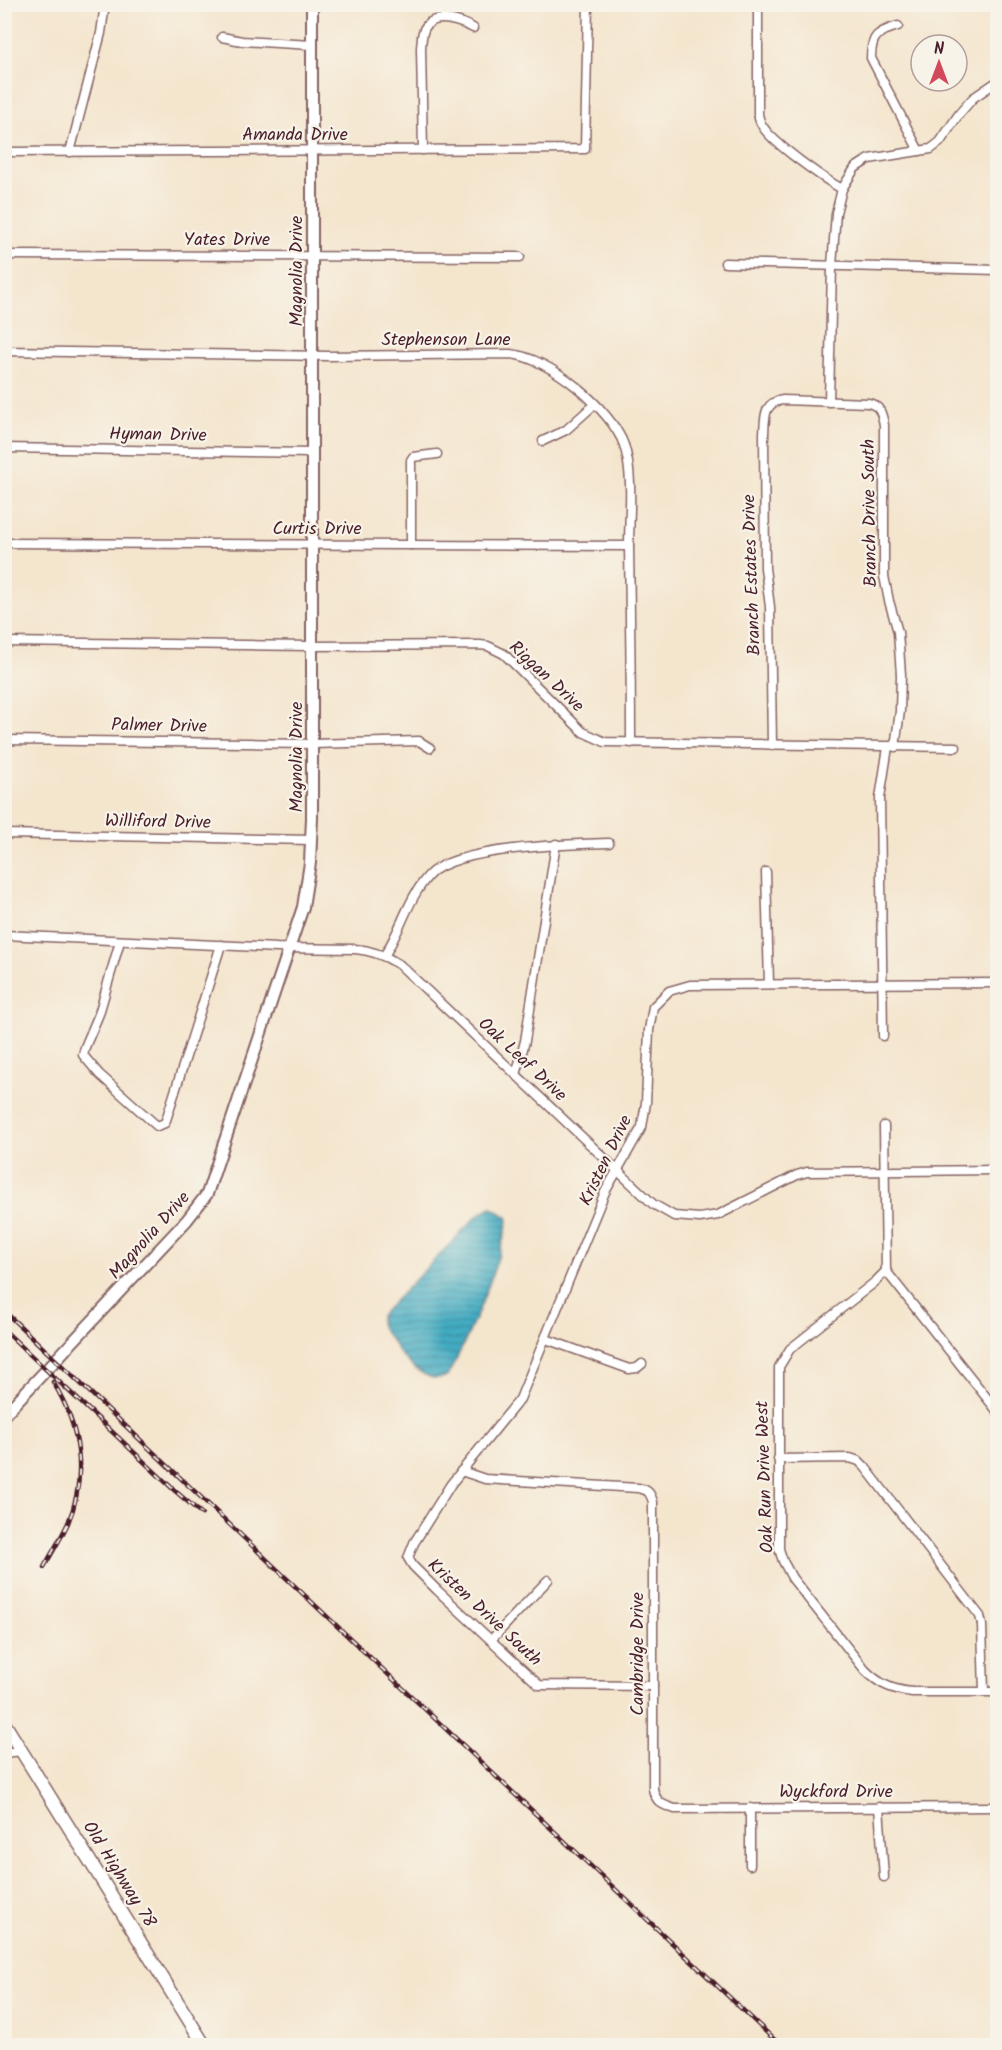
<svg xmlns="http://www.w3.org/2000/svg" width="1002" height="2050" font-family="Kalam,sans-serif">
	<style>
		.water { fill: url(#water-rules); stroke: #466676; stroke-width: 1.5 }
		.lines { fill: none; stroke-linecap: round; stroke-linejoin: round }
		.minor-casing { stroke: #866464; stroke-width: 11 }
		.tertiary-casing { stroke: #866464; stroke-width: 14 }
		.secondary-casing { stroke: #866464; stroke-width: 15 }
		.minor { stroke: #fff; stroke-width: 8 }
		.tertiary { stroke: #fff; stroke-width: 10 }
		.secondary { stroke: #fff; stroke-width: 12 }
		.rail-casing { stroke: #4a1f2b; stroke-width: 4.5 }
		.rail { stroke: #f7f3e8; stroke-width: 2; stroke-dasharray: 7; stroke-linecap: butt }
		.labels { text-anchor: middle; stroke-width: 4.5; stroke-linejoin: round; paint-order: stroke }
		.street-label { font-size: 18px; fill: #4a1f2b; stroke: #f7f3e8 }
	</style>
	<defs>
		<pattern id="water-rules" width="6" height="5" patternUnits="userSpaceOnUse" patternTransform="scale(1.5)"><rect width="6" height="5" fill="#42acc2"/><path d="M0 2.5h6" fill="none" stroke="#398b9e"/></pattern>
	</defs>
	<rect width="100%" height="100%" fill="#f7f3e8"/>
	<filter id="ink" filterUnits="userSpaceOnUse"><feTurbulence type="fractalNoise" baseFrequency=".0167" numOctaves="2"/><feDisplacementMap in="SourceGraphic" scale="12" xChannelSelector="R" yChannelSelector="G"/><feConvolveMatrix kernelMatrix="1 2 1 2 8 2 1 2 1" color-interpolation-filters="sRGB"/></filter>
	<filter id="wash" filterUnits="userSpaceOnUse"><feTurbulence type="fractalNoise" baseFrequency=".008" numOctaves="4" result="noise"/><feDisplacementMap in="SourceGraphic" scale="24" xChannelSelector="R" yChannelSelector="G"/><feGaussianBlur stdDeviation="1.35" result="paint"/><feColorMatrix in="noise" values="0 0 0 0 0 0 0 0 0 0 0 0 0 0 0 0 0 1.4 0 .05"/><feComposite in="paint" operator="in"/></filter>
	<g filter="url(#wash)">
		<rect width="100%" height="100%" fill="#f4e5cd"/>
		<path class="water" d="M 491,1207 L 507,1217 L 508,1221 C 495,1275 474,1327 448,1375 C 432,1387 406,1363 397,1349 C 395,1347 394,1343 392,1341 C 385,1332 379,1329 380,1316 L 479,1214 Z"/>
	</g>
	<g filter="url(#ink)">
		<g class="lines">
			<defs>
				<g id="minor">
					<path d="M 758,4 L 758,114 C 759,119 760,123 763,127 C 774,144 824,179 842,189"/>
					<path d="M 898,26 C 878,32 871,35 871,58 L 919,151"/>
					<path d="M 222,37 L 242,41 L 312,45"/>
					<path d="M 423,150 L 421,48 C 422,40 421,31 427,25 C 438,13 462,22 473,28"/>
					<path d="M 4,152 L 585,149 L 588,4"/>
					<path d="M 70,152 L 101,33 L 105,4"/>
					<path d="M 4,255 L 520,257"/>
					<path d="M 725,263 L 998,270"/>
					<path d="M 4,351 L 327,356 L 510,354 C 549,357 611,409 624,445 C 634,477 629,513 629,546 C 630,612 631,677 631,743"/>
					<path d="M 829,402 L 832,266 L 836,213 L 842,189 L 855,168 L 869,159 L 931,149 L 940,142 L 959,114 L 973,98 L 998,81"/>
					<path d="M 543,441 L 566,430 L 595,404"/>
					<path d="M 4,448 L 312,453"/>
					<path d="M 4,543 L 629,546"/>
					<path d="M 411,545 L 411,460 L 413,457 L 437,454"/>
					<path d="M 4,642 L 312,646 L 480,645 L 488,646 L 504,654 L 583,732 L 605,742 L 956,747"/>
					<path d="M 4,740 L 313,744 L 419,741 L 430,748"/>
					<path d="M 772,745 L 770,607 L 765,568 L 764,434 C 765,418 763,402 783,400 L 868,403 C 880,405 882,414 884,425 L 884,576 L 889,601 L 898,632 L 901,675 L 900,711 L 895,747"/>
					<path d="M 4,834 L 312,840"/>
					<path d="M 766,872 L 769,984"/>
					<path d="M 4,935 L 277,948 L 355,949 C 372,950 386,956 400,965 L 653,1204 L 674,1216 L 700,1218 L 718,1215 L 797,1175 L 807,1172 L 998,1170"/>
					<path d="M 120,941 L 99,1014 L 85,1047 L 83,1055 L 99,1074 L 157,1126 L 165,1123 L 167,1117 L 221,945"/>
					<path d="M 384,956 C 401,930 408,898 429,875 C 454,847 571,844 609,843"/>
					<path d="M 883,1036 L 880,798 L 888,747"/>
					<path d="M 516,1075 L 525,1041 L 556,844"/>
					<path d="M 884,1126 L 886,1271"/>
					<path d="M 886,1271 L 875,1282 L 790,1349 L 779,1367 L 779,1549 L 783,1561 L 792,1578 L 865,1670 C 879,1684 892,1690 912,1692 L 998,1692"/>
					<path d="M 886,1271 L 998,1412"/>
					<path d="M 546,1339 L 629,1369 L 637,1368 L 642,1364"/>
					<path d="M 778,1459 L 850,1458 L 859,1461 L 865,1467 L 980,1616 L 982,1625 L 984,1692"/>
					<path d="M 461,1471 L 485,1479 L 638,1488 C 648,1490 650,1492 653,1502 L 653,1789 C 656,1803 663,1805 675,1809 L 998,1807"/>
					<path d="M 491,1640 L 548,1580"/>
					<path d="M 653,1686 L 539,1685 L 437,1590 L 413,1566 L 408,1558 L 414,1543 L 451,1484 L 520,1399 L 605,1192 L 642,1127 L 646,1103 L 649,1030 L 653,1007 L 669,991 L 690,985 L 998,983"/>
					<path d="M 4,1753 L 22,1751"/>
					<path d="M 879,1807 L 884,1877"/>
					<path d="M 750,1865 L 750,1808"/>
				</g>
				<path id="tertiary" d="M 4,1415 L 187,1220 L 207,1194 L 303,907 L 310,863 L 312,818 L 312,4"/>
				<path id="secondary" d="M 4,1723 L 205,2046"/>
			</defs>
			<use href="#minor" class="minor-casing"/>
			<use href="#tertiary" class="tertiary-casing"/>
			<use href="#secondary" class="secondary-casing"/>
			<use href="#minor" class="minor"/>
			<use href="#tertiary" class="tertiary"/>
			<use href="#secondary" class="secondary"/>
			<defs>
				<g id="rail">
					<path d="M 4,1311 L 781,2046"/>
					<path d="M 4,1330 L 174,1490 L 202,1514"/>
					<path d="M 44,1567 C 52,1553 61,1538 68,1523 C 88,1475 80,1426 53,1382"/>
				</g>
			</defs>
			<use href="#rail" class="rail-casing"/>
			<use href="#rail" class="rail"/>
		</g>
	</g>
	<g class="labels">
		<g class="street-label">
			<text x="295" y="140">Amanda Drive</text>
			<text x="227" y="245">Yates Drive</text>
			<text transform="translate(296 271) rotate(-90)" y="6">Magnolia Drive</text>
			<text x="446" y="345">Stephenson Lane</text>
			<text transform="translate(158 434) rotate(1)" y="6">Hyman Drive</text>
			<text transform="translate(869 513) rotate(-91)" y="6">Branch Drive South</text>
			<text x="317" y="534">Curtis Drive</text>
			<text transform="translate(751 575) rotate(-92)" y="6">Branch Estates Drive</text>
			<text transform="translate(547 676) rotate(43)" y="6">Riggan Drive</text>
			<text transform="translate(159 725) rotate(1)" y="6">Palmer Drive</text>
			<text transform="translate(296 757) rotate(-90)" y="6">Magnolia Drive</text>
			<text transform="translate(158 821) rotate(1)" y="6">Williford Drive</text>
			<text transform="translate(523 1059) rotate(43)" y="6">Oak Leaf Drive</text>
			<text transform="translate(605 1160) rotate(-64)" y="6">Kristen Drive</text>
			<text transform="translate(149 1235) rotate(-48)" y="6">Magnolia Drive</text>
			<text transform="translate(764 1477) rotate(-92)" y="6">Oak Run Drive West</text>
			<text transform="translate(485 1612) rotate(43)" y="6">Kristen Drive South</text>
			<text transform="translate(637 1654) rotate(-90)" y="6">Cambridge Drive</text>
			<text x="836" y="1797">Wyckford Drive</text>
			<text transform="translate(120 1874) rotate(58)" y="6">Old Highway 78</text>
		</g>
	</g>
	<rect width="1002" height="2050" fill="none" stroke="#f7f3e8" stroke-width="24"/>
	<g transform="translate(939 63)"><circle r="28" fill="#f7f3e8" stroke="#b29e9c" stroke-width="1.5"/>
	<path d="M0-4.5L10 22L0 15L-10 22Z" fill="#d1495b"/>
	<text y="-9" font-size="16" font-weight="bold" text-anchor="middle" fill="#4a1f2b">N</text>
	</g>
</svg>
